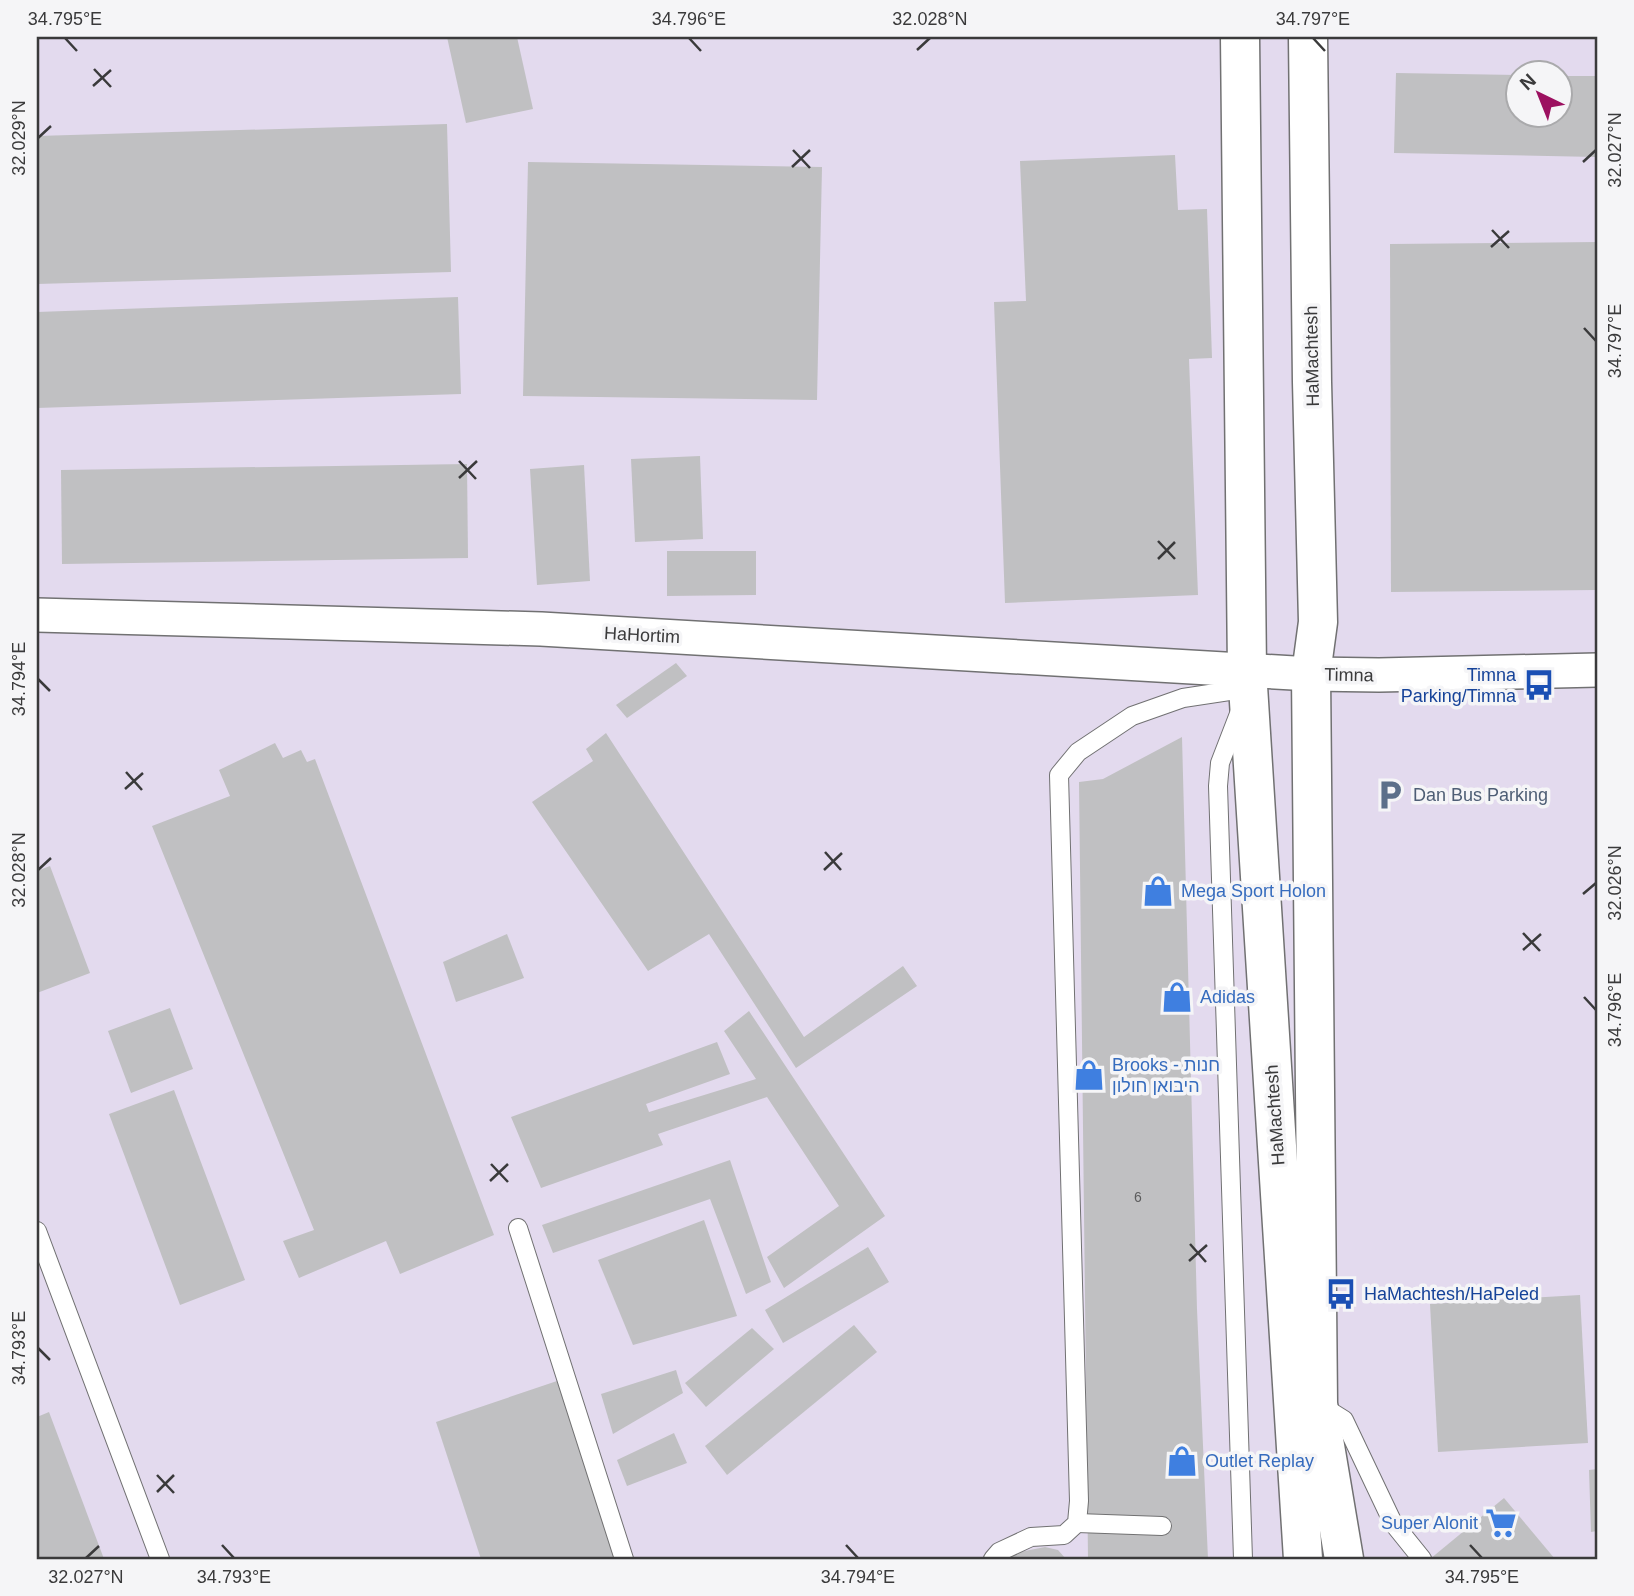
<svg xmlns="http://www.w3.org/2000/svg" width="1634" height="1596" font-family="Helvetica,'Noto Sans Hebrew',sans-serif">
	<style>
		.industrial { fill: #e3daee; fill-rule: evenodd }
		.building { fill: #c0c0c2 }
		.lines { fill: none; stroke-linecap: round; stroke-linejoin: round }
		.lane-casing { stroke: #717172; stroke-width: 20 }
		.street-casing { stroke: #717172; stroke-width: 36 }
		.secondary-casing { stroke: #717172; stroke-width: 41 }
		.lane { stroke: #fff; stroke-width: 18 }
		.street { stroke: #fff; stroke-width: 33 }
		.secondary { stroke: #fff; stroke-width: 38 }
		.ticks { fill: none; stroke: #3a3a3b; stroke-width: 2.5 }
		.labels { text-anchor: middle; stroke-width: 7; stroke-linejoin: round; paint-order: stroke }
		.number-label { font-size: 14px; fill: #5c5c5d }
		.street-label { font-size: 18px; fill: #3a3a3b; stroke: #f5f5f7 }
		.transit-label { font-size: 18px; fill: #164399; stroke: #f5f5f7; text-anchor: end }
		.service-label { font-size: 18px; fill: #4e5e75; stroke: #f5f5f7; text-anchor: start }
		.shop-label { font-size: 18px; fill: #366cbe; stroke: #f5f5f7; text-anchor: start }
		.neatline { fill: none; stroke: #3a3a3b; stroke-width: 2.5 }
		.ticks-label { font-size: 18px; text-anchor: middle; fill: #3a3a3b }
	</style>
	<rect width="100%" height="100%" fill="#e8e8ea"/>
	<path class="industrial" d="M 37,37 L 1597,37 L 1597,1559 L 37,1559 ZM 1518,74 L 1560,74 L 1560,116 L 1518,116 Z"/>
	<g class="building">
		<path d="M 447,37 L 517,37 L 533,109 L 466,123 Z"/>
		<path d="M 1396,73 L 1518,75 L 1518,116 L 1560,116 L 1560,76 L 1597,76 L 1596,157 L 1394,153 Z"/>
		<path d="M 447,124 L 451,272 L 37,284 L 37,136 Z"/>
		<path d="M 1175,155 L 1178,210 L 1207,209 L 1212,358 L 1189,359 L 1198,595 L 1005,603 L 994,302 L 1026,301 L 1020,161 Z"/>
		<path d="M 528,162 L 822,167 L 817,400 L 523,396 Z"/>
		<path d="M 1597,242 L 1597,590 L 1391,592 L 1390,244 Z"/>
		<path d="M 458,297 L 461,394 L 37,408 L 37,312 Z"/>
		<path d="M 700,456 L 703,539 L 635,542 L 631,459 Z"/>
		<path d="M 467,464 L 468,558 L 62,564 L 61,470 Z"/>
		<path d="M 584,465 L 590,581 L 537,585 L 530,469 Z"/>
		<path d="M 667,551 L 756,551 L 756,595 L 667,596 Z"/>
		<path d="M 676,663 L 687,676 L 627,718 L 616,705 Z"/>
		<path d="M 606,733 L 804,1037 L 903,966 L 917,986 L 796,1068 L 709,934 L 648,971 L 532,802 L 593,761 L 586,749 Z"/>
		<path d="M 1182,737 L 1197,1309 L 1208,1559 L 1088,1559 L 1079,782 L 1103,779 Z"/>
		<path d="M 275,743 L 283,758 L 301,750 L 307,762 L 315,759 L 494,1235 L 400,1274 L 386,1241 L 299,1278 L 283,1241 L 314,1230 L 152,826 L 230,796 L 219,770 Z"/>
		<path d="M 50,866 L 90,973 L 37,993 L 37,871 Z"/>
		<path d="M 507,934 L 524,978 L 456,1002 L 443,962 Z"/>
		<path d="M 170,1008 L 193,1069 L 131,1093 L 108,1031 Z"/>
		<path d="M 749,1011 L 885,1216 L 784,1288 L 767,1257 L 839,1206 L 767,1097 L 658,1134 L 663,1145 L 541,1188 L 511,1117 L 717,1042 L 730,1074 L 646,1104 L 649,1112 L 756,1079 L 724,1031 Z"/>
		<path d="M 174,1090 L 245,1280 L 180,1305 L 109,1114 Z"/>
		<path d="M 730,1160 L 771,1282 L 746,1294 L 710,1199 L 553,1253 L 542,1225 Z"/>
		<path d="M 704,1220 L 737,1316 L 633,1345 L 598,1260 Z"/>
		<path d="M 868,1247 L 889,1282 L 783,1343 L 765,1310 Z"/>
		<path d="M 1580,1295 L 1588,1443 L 1438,1452 L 1430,1304 Z"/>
		<path d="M 854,1325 L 877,1352 L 727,1475 L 705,1446 Z"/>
		<path d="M 752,1328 L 774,1349 L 706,1407 L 685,1383 Z"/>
		<path d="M 676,1370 L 683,1393 L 613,1434 L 601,1394 Z"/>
		<path d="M 557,1381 L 616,1559 L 481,1559 L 436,1422 Z"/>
		<path d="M 49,1412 L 104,1559 L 40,1559 L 37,1550 L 37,1417 Z"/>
		<path d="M 674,1433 L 687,1463 L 627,1486 L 617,1460 Z"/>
		<path d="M 1597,1469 L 1597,1531 L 1591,1532 L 1589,1470 Z"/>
		<path d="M 1504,1498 L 1555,1559 L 1430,1559 Z"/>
		<path d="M 1045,1547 L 1058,1550 L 1066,1559 L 1009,1559 L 1015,1553 Z"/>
	</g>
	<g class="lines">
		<defs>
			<g id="lane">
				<path d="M 518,1228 L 624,1559"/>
				<path d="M 37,1231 L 160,1559"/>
				<path d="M 1320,1405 L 1344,1420 L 1393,1523 L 1422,1559"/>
				<path d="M 1077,1523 L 1162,1526"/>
				<path d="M 993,1559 L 999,1552 L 1031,1537 L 1064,1535 L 1077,1523 L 1079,1501 L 1059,775 L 1078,752 L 1132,716 L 1183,698 L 1249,688 L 1220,763 L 1218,786 L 1243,1559"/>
			</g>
			<path id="street" d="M 37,615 L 541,629 L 1311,674 L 1379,675 L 1597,670"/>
			<g id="secondary">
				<path d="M 1240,37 L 1247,670 L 1303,1559"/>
				<path d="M 1308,37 L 1312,382 L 1318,622 L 1311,674 L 1318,1404 L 1344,1559"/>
			</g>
		</defs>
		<use href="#lane" class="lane-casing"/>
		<use href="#street" class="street-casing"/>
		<use href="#secondary" class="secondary-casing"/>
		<use href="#lane" class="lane"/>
		<use href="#street" class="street"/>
		<use href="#secondary" class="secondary"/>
	</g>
	<path class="ticks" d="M 65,38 L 77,51M 689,38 L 701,51M 1313,38 L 1325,51M 917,50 L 930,38M 94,69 L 111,87M 93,86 L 111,70M 38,138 L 51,126M 793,150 L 810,168M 1583,162 L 1596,150M 792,167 L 810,150M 1492,230 L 1509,248M 1491,247 L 1509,231M 1584,328 L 1596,341M 459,461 L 476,479M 459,478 L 477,461M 1158,541 L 1175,559M 1158,559 L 1175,542M 38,679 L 50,691M 126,772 L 142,790M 125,789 L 143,773M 825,852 L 841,870M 38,870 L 51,858M 824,870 L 842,853M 1583,894 L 1596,883M 1523,933 L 1540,951M 1523,950 L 1541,934M 1584,997 L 1596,1010M 491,1164 L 508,1182M 490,1181 L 508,1164M 1190,1244 L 1206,1262M 1189,1261 L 1207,1245M 38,1348 L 50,1360M 157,1475 L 174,1493M 157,1492 L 174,1475M 222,1545 L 234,1558M 846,1545 L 858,1558M 1470,1545 L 1482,1558M 86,1558 L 99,1546"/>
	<defs>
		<symbol id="bus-bare" viewBox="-9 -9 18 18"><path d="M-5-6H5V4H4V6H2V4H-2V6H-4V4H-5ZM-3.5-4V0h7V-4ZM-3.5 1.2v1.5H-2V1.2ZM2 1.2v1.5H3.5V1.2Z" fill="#1a4fb4" stroke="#f5f5f7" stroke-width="2.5" paint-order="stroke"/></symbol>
		<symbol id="parking-bare" viewBox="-9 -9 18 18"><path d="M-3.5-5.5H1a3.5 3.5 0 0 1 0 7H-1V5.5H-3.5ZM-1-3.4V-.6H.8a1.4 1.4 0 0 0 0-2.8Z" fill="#5c6f8a" stroke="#f5f5f7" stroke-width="2.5" paint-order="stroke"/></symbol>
		<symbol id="shop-bare" viewBox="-9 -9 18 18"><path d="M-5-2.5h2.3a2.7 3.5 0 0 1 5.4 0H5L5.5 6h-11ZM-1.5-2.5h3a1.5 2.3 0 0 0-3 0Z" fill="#3f7fe0" stroke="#f5f5f7" stroke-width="2.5" paint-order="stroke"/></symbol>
		<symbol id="supermarket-bare" viewBox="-9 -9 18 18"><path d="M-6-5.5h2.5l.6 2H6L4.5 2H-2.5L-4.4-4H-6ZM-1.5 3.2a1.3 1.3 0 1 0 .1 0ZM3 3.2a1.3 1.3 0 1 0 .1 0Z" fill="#3f7fe0" stroke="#f5f5f7" stroke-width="2.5" paint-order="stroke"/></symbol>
	</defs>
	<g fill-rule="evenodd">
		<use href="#bus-bare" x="1517" y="663" width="44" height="44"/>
		<use href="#parking-bare" x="1368" y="773" width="44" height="44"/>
		<use href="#shop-bare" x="1136" y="869" width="44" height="44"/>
		<use href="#shop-bare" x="1155" y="975" width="44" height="44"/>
		<use href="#shop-bare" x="1067" y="1053" width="44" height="44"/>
		<use href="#bus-bare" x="1319" y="1272" width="44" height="44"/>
		<use href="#shop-bare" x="1160" y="1439" width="44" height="44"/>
		<use href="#supermarket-bare" x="1479" y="1501" width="44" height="44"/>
	</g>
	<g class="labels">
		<g class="number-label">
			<text x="1138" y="1202">6</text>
		</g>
		<g class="street-label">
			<text transform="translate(1312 356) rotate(-91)" y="6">HaMachtesh</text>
			<text transform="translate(642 635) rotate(3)" y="6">HaHortim</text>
			<text transform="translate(1349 675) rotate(1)" y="6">Timna</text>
			<text transform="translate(1275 1115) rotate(-94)" y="6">HaMachtesh</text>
		</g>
		<g class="transit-label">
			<text x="1516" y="681">Timna<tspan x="1516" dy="21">Parking/Timna</tspan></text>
			<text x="1364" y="1300" text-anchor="start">HaMachtesh/HaPeled</text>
		</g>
		<g class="service-label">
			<text x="1413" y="801">Dan Bus Parking</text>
		</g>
		<g class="shop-label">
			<text x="1181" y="897">Mega Sport Holon</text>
			<text x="1200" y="1003">Adidas</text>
			<text x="1112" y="1071">Brooks - חנות<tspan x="1112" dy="21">היבואן חולון</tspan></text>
			<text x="1205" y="1467">Outlet Replay</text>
			<text x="1478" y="1529" text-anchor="end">Super Alonit</text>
		</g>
	</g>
	<rect width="1634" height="1596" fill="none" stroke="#f5f5f7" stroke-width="77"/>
	<g transform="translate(1539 94) rotate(317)"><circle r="33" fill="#f5f5f7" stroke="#aaaaac" stroke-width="2"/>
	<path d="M0-5L12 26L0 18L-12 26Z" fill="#9c1060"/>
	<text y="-10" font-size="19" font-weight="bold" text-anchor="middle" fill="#3a3a3b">N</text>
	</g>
	<rect x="38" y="38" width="1558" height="1520" class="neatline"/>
	<g class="ticks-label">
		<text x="65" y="25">34.795°E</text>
		<text x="689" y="25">34.796°E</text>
		<text x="930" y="25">32.028°N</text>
		<text x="1313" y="25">34.797°E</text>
		<text transform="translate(19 138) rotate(-90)" y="6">32.029°N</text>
		<text transform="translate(1615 150) rotate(-90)" y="6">32.027°N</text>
		<text transform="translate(1615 341) rotate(-90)" y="6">34.797°E</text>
		<text transform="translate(19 679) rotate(-90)" y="6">34.794°E</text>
		<text transform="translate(19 870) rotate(-90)" y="6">32.028°N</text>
		<text transform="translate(1615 883) rotate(-90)" y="6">32.026°N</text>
		<text transform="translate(1615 1010) rotate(-90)" y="6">34.796°E</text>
		<text transform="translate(19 1348) rotate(-90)" y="6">34.793°E</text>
		<text x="86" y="1583">32.027°N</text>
		<text x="234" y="1583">34.793°E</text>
		<text x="858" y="1583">34.794°E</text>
		<text x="1482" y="1583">34.795°E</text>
	</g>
</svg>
